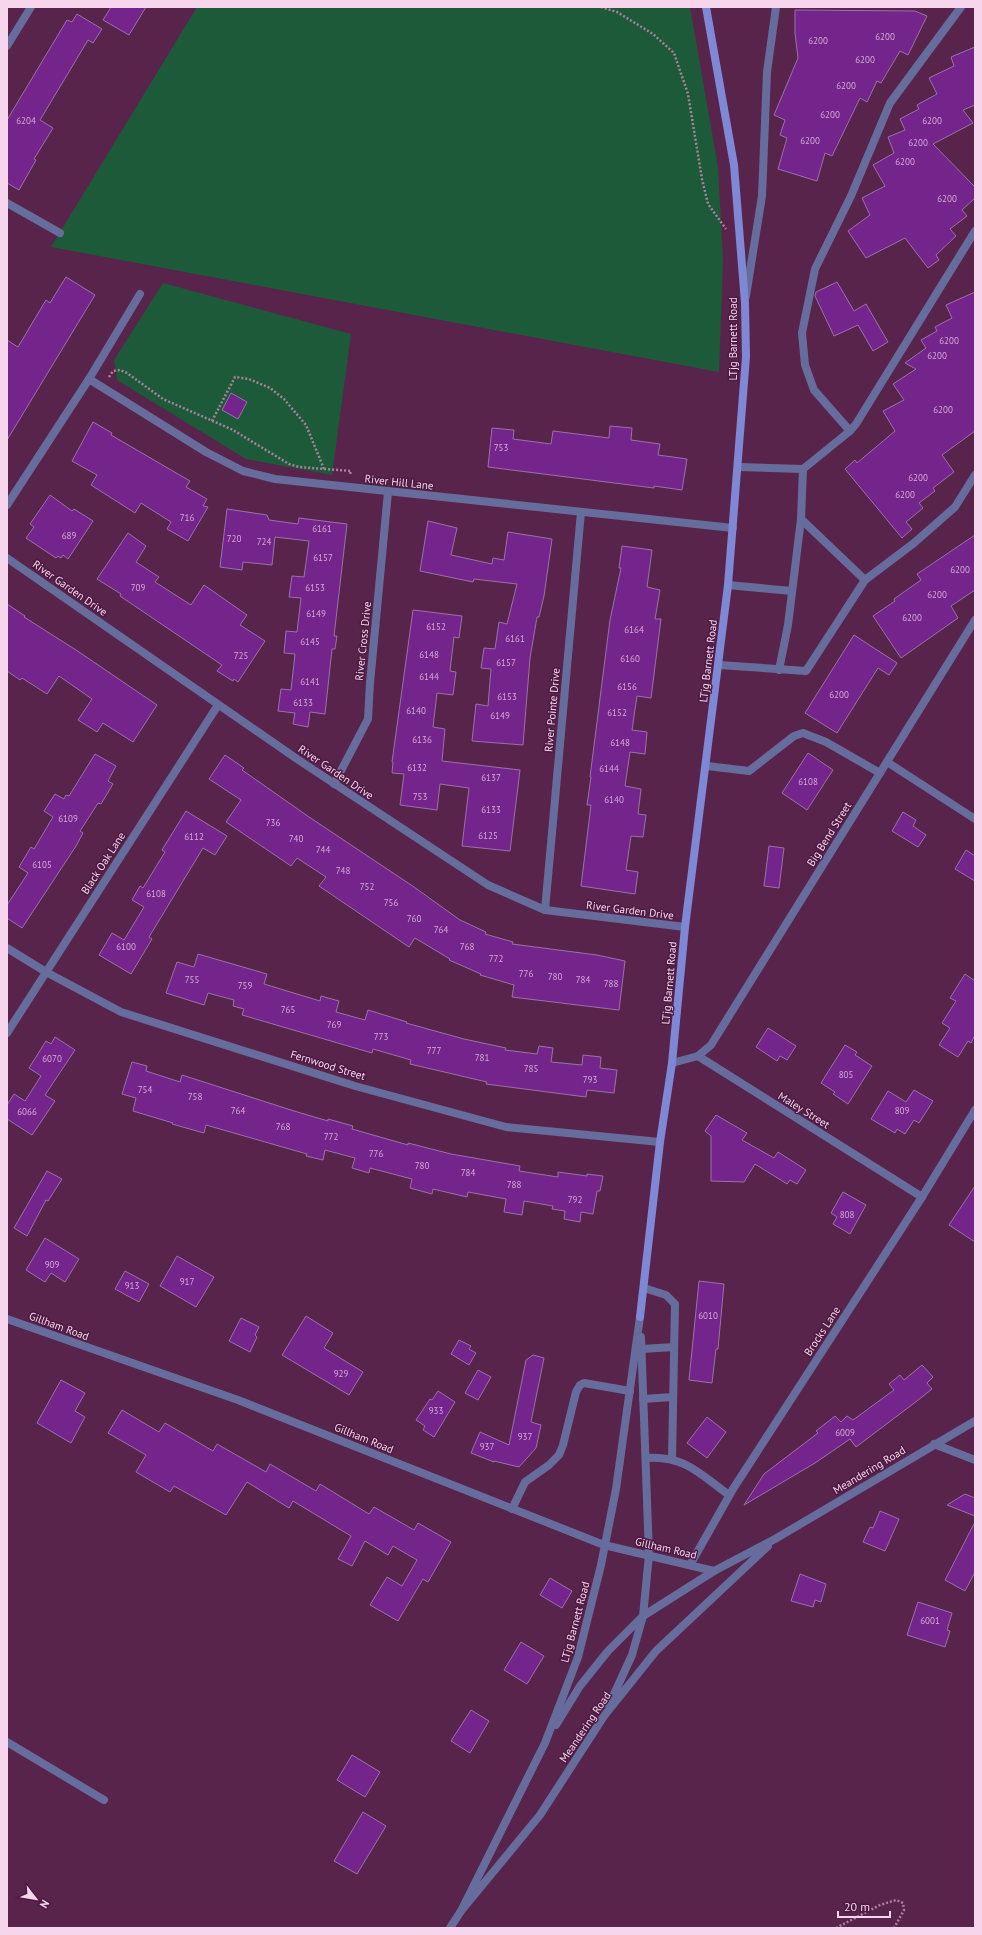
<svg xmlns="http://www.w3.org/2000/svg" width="982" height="1935" font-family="'PT Sans',sans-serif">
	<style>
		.green { fill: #1d5a3a }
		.building { fill: #73258b; stroke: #9a71a8 }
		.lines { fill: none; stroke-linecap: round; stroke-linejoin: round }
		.path { stroke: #aa809f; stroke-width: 2.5; stroke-dasharray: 2 2; stroke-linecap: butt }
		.lane { stroke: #666d9d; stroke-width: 8 }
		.street { stroke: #666d9d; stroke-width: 8 }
		.secondary { stroke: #7e88d4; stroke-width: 8 }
		.labels { text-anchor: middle; stroke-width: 3; stroke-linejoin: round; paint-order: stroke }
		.number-label { font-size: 9px; fill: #d6aad4 }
		.street-label { font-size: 11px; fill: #f7d6ed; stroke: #4d1a42 }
	</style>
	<rect width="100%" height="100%" fill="#58244c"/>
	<g class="green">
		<path d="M 197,7 L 690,7 L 718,167 L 723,260 L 719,372 L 51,247 Z"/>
		<path d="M 163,283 L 351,334 L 332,475 L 246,459 L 117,380 L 114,360 Z"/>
	</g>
	<g class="building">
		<path d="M 111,7 L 146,7 L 129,35 L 103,20 Z"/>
		<path d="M 795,10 L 915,11 L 927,16 L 908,55 L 900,51 L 881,83 L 877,81 L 867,102 L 860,98 L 832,156 L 825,153 L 817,181 L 778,169 L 787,138 L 780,135 L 785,120 L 774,115 L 798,58 L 795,33 Z"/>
		<path d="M 77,14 L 102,29 L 93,43 L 88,40 L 40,120 L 53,128 L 34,159 L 36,160 L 19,190 L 7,183 L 7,120 L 67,20 L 72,22 Z"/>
		<path d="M 975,47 L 975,105 L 963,110 L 973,123 L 933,144 L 975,187 L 975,198 L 962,210 L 967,216 L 950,229 L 956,236 L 936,255 L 939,260 L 928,268 L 905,238 L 866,258 L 848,231 L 870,215 L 862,198 L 885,186 L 873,165 L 894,153 L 888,137 L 905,130 L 900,119 L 919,109 L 917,105 L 937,94 L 929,78 L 954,66 L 951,57 Z"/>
		<path d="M 66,277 L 95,295 L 7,440 L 7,340 L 18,347 L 46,300 L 50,303 Z"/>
		<path d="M 837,282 L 854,311 L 866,304 L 888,342 L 873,351 L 858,325 L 834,336 L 815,296 L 816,292 Z"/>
		<path d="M 975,292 L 975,431 L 942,455 L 954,472 L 933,488 L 935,491 L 919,503 L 923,508 L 906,522 L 912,529 L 902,538 L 845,469 L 855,460 L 857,463 L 895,431 L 883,411 L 904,400 L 893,384 L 916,369 L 905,363 L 926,348 L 921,340 L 937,331 L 935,327 L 952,318 L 946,305 Z"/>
		<path d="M 231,393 L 247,402 L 238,419 L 222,410 Z"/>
		<path d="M 93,422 L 112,433 L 111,435 L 190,481 L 186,487 L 207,499 L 203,506 L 208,507 L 188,541 L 167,529 L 171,522 L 141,503 L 135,513 L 91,485 L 97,475 L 72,461 Z"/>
		<path d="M 610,426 L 632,428 L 631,440 L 660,444 L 658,455 L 687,459 L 682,490 L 654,486 L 654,488 L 488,467 L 492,428 L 514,430 L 513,439 L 551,444 L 553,431 L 609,438 Z"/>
		<path d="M 50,495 L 72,511 L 74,509 L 93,521 L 68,559 L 63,555 L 61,558 L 58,556 L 56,558 L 26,538 L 34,527 L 30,524 Z"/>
		<path d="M 227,509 L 267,515 L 269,520 L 298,524 L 299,518 L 347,524 L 334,636 L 337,636 L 335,649 L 332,649 L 325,714 L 310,712 L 308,727 L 293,724 L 295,713 L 278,711 L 281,689 L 291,690 L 295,654 L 284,653 L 286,631 L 297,632 L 301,598 L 289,597 L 292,576 L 304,577 L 309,541 L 275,537 L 272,565 L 243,562 L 242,570 L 220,567 Z"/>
		<path d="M 428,521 L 457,528 L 451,555 L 492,564 L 493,558 L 504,560 L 508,532 L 552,539 L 544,596 L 539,617 L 537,617 L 530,658 L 523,745 L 472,741 L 476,704 L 488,706 L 491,669 L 481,668 L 484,648 L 495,649 L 499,622 L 507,624 L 517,584 L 474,579 L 473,582 L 420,571 Z"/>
		<path d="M 128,533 L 146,546 L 136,562 L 159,577 L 155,582 L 191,605 L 204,585 L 247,615 L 240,625 L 265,641 L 238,682 L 234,679 L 233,681 L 217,671 L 222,665 L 120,596 L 121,594 L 97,579 Z"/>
		<path d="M 975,535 L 975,590 L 951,606 L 958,618 L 901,658 L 873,616 L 895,601 L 894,599 L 921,580 L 917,574 Z"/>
		<path d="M 622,546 L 652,550 L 647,587 L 660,590 L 655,619 L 661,619 L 651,698 L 637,696 L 632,730 L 647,732 L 645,754 L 630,752 L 625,786 L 641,789 L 638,814 L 646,815 L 643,837 L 631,836 L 626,870 L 638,872 L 635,894 L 581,886 L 591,805 L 587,805 L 591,777 L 590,777 L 610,620 L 621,568 L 619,568 Z"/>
		<path d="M 7,604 L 25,616 L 24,617 L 76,650 L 157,705 L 133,742 L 103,723 L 97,732 L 78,720 L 92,699 L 59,676 L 47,694 L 22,678 L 20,680 L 7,671 Z"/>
		<path d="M 413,610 L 462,616 L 459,638 L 454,637 L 450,671 L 456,672 L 453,695 L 437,693 L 433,727 L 445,729 L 442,761 L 520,770 L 510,851 L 462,846 L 469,788 L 440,784 L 437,810 L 400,805 L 404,774 L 392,773 L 393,762 L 392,762 Z"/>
		<path d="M 854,635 L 897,663 L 889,675 L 878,668 L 837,733 L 805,713 Z"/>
		<path d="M 808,753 L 833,770 L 807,810 L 782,793 Z"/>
		<path d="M 95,754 L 116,766 L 108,781 L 113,784 L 101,804 L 98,803 L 80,831 L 83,833 L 76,846 L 22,928 L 7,918 L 7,905 L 28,873 L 19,867 L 31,847 L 34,849 L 53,817 L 44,811 L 55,794 L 64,799 L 66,795 L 69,796 Z"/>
		<path d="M 225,755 L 244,768 L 242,770 L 309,817 L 414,887 L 460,920 L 486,932 L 485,934 L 513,942 L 512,944 L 597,955 L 625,961 L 619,1010 L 512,997 L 514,985 L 480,975 L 481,974 L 449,960 L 450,959 L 415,938 L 409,947 L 319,886 L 326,877 L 297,858 L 291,866 L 226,822 L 241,800 L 209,779 Z"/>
		<path d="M 186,811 L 227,836 L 215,855 L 203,848 L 149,937 L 152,939 L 131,974 L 99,955 L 112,933 L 124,940 L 144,907 L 132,900 L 140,886 L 143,888 L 165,852 L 162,850 Z"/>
		<path d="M 903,812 L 916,820 L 913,826 L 926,835 L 918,847 L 892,831 Z"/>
		<path d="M 769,846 L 784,848 L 779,888 L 764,886 Z"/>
		<path d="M 966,850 L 975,856 L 975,881 L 955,869 Z"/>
		<path d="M 198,954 L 267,974 L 264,984 L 320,1001 L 321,996 L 339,1001 L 336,1012 L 365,1020 L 368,1010 L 407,1022 L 406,1023 L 464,1039 L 506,1048 L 505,1050 L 537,1054 L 539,1046 L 553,1048 L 551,1062 L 582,1065 L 583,1055 L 601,1057 L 600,1068 L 617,1070 L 614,1093 L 587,1090 L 586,1097 L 486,1084 L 487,1082 L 410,1064 L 411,1060 L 373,1049 L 372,1053 L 242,1015 L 244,1009 L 233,1006 L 234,1000 L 208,993 L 204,1005 L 166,993 L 177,962 L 194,967 Z"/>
		<path d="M 965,974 L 975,981 L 975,1035 L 971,1043 L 968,1041 L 958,1057 L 939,1045 L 950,1028 L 942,1023 L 956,1001 L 950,998 Z"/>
		<path d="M 768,1028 L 796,1046 L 787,1060 L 780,1056 L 777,1061 L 756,1047 Z"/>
		<path d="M 55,1037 L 75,1050 L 45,1095 L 55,1101 L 32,1135 L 7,1119 L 7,1105 L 14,1094 L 25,1101 L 41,1076 L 29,1068 L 46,1041 L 51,1044 Z"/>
		<path d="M 845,1045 L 857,1052 L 855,1055 L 872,1066 L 848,1104 L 833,1094 L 835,1092 L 821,1083 Z"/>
		<path d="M 132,1062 L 147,1066 L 146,1071 L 180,1082 L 182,1075 L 294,1111 L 328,1121 L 328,1119 L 353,1126 L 352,1129 L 408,1145 L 408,1143 L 451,1154 L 520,1166 L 519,1171 L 558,1177 L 558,1172 L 587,1176 L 587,1174 L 603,1176 L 600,1191 L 597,1191 L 593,1214 L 581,1212 L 580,1222 L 564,1219 L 565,1211 L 552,1209 L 553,1206 L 524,1201 L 522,1215 L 504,1212 L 506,1199 L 468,1192 L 467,1197 L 433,1189 L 432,1194 L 410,1188 L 412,1179 L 370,1168 L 369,1173 L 352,1168 L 355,1158 L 325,1150 L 323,1160 L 306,1156 L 307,1154 L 206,1125 L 204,1133 L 172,1124 L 173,1123 L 133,1111 L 136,1098 L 122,1094 Z"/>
		<path d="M 914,1090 L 933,1101 L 919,1123 L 914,1120 L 905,1134 L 897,1129 L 895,1133 L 871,1119 L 888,1091 L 906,1102 Z"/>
		<path d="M 716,1115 L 747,1133 L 742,1140 L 774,1158 L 778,1152 L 806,1170 L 797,1184 L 790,1180 L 787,1184 L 755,1164 L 744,1182 L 711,1181 L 711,1136 L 705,1131 Z"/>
		<path d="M 47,1171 L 62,1179 L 48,1201 L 46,1200 L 27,1236 L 14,1228 Z"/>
		<path d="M 975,1186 L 975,1242 L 949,1225 Z"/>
		<path d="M 843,1192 L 866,1205 L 850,1234 L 833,1224 L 837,1217 L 831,1213 Z"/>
		<path d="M 45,1238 L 79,1259 L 65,1282 L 51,1273 L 45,1282 L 26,1270 Z"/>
		<path d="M 177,1256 L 214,1277 L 196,1307 L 160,1286 Z"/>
		<path d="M 125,1271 L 149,1284 L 139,1302 L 115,1289 Z"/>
		<path d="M 699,1281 L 724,1284 L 718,1349 L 716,1349 L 712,1383 L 689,1380 Z"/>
		<path d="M 306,1316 L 333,1333 L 324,1348 L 363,1372 L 349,1395 L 282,1355 Z"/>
		<path d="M 241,1318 L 259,1327 L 255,1335 L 257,1337 L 250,1352 L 229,1341 Z"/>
		<path d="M 459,1340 L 471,1346 L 469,1349 L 476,1353 L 469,1365 L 451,1354 Z"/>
		<path d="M 533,1355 L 544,1358 L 531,1422 L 541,1425 L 536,1448 L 519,1467 L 494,1461 L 494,1462 L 471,1453 L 480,1432 L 509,1445 L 526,1360 Z"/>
		<path d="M 922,1365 L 933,1377 L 927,1383 L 932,1389 L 913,1404 L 856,1447 L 850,1439 L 815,1463 L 744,1505 L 764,1474 L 818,1433 L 816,1431 L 835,1416 L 841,1422 L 847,1416 L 853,1420 L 894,1390 L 889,1384 L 900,1375 L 904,1380 Z"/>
		<path d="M 478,1370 L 491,1377 L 478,1400 L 465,1393 Z"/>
		<path d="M 61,1380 L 85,1393 L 75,1411 L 85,1417 L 71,1443 L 37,1423 Z"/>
		<path d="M 438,1391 L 455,1402 L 434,1437 L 423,1430 L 425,1426 L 416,1420 L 430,1399 L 432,1400 Z"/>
		<path d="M 122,1410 L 159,1432 L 165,1423 L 213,1451 L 217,1444 L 266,1472 L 270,1464 L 316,1491 L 320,1484 L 369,1514 L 374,1507 L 414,1530 L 418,1523 L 451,1542 L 428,1582 L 423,1579 L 398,1621 L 370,1605 L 387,1577 L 402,1586 L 417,1560 L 393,1546 L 388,1555 L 365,1541 L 352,1566 L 338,1559 L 351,1536 L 293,1501 L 289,1508 L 247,1482 L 226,1515 L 174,1486 L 170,1492 L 136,1472 L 146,1455 L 108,1433 Z"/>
		<path d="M 707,1417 L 726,1432 L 707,1458 L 687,1443 Z"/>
		<path d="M 965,1494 L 975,1498 L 975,1516 L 947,1505 Z"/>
		<path d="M 880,1511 L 899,1519 L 885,1551 L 863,1542 L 870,1527 L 873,1528 Z"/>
		<path d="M 975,1522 L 975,1572 L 965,1591 L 945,1580 Z"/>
		<path d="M 800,1574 L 826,1584 L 821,1602 L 815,1600 L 813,1607 L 791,1601 Z"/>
		<path d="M 550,1578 L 572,1591 L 562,1608 L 540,1595 Z"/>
		<path d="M 918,1602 L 952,1613 L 947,1630 L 950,1631 L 945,1647 L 907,1635 Z"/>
		<path d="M 521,1642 L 544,1656 L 527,1684 L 504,1670 Z"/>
		<path d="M 471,1710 L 489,1721 L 470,1753 L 451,1741 Z"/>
		<path d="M 352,1755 L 380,1772 L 365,1797 L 337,1780 Z"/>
		<path d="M 363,1812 L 386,1826 L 357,1874 L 334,1861 Z"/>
	</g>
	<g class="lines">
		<g class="path">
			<path d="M 601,7 L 617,12 L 653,34 L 674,53 L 688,94 L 702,179 L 708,204 L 726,229"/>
			<path d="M 109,377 L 113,371 L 120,370 L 127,373 L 163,399 L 233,430 L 289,464 L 299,467 L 351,471 L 350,474"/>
			<path d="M 212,421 L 235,377 L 249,379 L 270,388 L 284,399 L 306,425 L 324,469"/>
			<path d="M 836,1928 L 880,1905 L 896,1900 L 903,1903 L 904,1910 L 894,1928"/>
		</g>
		<g class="lane">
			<path d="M 644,1288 L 666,1295 L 675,1304 L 672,1459"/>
			<path d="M 642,1349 L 674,1347"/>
			<path d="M 643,1399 L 673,1397"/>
			<path d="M 646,1458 C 684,1455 700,1474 729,1495"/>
			<path d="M 512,1509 L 525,1482 L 549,1465 L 559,1455 L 563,1445 L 576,1392 L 580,1385 L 584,1383 L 630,1391"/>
		</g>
		<g class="street">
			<path d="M 7,46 L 31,7"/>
			<path d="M 7,203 L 60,233"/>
			<path d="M 746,296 L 762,196 L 767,72 L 776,7"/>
			<path d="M 89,379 L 206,452 L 243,471 L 275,479 L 733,528"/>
			<path d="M 850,431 L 814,390 L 805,365 L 802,333 L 815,269 L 851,196 L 890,103 L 961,7"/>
			<path d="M 738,467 L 803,469 L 850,431 L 856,424 L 975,231"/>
			<path d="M 803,469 L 801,519 L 865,580"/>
			<path d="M 7,505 L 89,379 L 140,294"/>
			<path d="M 7,558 L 300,761 L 488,885 L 545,910 L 685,927"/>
			<path d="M 728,585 L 792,591"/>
			<path d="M 719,665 L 806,671 L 865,580 L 914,543 L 955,507 L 975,475"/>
			<path d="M 779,670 L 788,625 L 801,519"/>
			<path d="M 887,762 L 975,819"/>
			<path d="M 707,766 L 749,771 L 794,736 L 803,733 L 826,742 L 880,773"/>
			<path d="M 334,784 L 368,719 L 370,683 L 388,492"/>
			<path d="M 545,910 L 581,512"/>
			<path d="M 7,948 L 46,972 L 121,1012 L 355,1086 L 506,1127 L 660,1142"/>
			<path d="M 7,1033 L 218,705"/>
			<path d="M 698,1056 L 711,1045 L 975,620"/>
			<path d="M 672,1063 L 698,1056 L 922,1197"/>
			<path d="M 7,1319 L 238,1400 L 604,1545 L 714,1571"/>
			<path d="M 934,1444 L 975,1460"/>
			<path d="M 690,1565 L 733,1489 L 922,1197 L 975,1110"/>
			<path d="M 609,1705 L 632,1655 L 643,1616 L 649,1555 L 641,1337"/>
			<path d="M 556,1725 L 580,1686 L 608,1651 L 643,1616 L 714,1571 L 775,1539 L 975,1421"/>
			<path d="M 7,1742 L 104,1800"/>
			<path d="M 461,1911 L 545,1743 L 578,1657 L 601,1565 L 616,1489 L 640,1317"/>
			<path d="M 450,1928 L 461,1911 L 540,1815 L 604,1716 L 656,1651 L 768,1546"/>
		</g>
		<path class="secondary" d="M 640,1317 L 660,1142 L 672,1063 L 685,927 L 728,585 L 746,357 L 745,303 L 734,165 L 706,7"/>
	</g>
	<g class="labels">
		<g class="number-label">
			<text x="885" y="40">6200</text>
			<text x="818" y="44">6200</text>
			<text x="865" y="63">6200</text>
			<text x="846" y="89">6200</text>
			<text x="830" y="118">6200</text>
			<text x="26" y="124">6204</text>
			<text x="932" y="124">6200</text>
			<text x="810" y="144">6200</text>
			<text x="918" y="146">6200</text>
			<text x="905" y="165">6200</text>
			<text x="947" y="202">6200</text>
			<text x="949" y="344">6200</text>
			<text x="937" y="359">6200</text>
			<text x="943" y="413">6200</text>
			<text x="501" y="451">753</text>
			<text x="918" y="481">6200</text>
			<text x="905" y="498">6200</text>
			<text x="187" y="521">716</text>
			<text x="322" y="532">6161</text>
			<text x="69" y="539">689</text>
			<text x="234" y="542">720</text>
			<text x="264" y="545">724</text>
			<text x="323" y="561">6157</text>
			<text x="960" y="573">6200</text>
			<text x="138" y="591">709</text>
			<text x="315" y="591">6153</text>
			<text x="937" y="598">6200</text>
			<text x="316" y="617">6149</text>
			<text x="912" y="621">6200</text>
			<text x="436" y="630">6152</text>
			<text x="634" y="633">6164</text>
			<text x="515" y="642">6161</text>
			<text x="310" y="645">6145</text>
			<text x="429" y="658">6148</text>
			<text x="241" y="659">725</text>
			<text x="630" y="662">6160</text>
			<text x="506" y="666">6157</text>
			<text x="429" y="680">6144</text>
			<text x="310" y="685">6141</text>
			<text x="627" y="690">6156</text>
			<text x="839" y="698">6200</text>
			<text x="507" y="700">6153</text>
			<text x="303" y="706">6133</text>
			<text x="416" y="714">6140</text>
			<text x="617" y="716">6152</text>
			<text x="500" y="719">6149</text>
			<text x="422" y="743">6136</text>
			<text x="620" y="746">6148</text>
			<text x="417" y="771">6132</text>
			<text x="609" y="772">6144</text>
			<text x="491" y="781">6137</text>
			<text x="808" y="785">6108</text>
			<text x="420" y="800">753</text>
			<text x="614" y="803">6140</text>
			<text x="491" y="813">6133</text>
			<text x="68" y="822">6109</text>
			<text x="273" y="826">736</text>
			<text x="488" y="839">6125</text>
			<text x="194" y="840">6112</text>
			<text x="296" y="842">740</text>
			<text x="323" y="853">744</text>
			<text x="42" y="868">6105</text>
			<text x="343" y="874">748</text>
			<text x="367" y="890">752</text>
			<text x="156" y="897">6108</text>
			<text x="391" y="906">756</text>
			<text x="414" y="922">760</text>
			<text x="441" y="933">764</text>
			<text x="126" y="950">6100</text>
			<text x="467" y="950">768</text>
			<text x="496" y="962">772</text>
			<text x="526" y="977">776</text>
			<text x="555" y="980">780</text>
			<text x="192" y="983">755</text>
			<text x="583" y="983">784</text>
			<text x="611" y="987">788</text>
			<text x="245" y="989">759</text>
			<text x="288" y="1013">765</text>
			<text x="334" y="1028">769</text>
			<text x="381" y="1040">773</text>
			<text x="434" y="1054">777</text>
			<text x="482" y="1061">781</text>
			<text x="52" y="1062">6070</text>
			<text x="531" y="1072">785</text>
			<text x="846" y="1078">805</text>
			<text x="590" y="1083">793</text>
			<text x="145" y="1093">754</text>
			<text x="195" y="1100">758</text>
			<text x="238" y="1114">764</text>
			<text x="902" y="1114">809</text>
			<text x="27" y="1115">6066</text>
			<text x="283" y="1130">768</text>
			<text x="331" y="1140">772</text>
			<text x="376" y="1157">776</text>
			<text x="422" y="1169">780</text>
			<text x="468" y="1176">784</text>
			<text x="514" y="1188">788</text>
			<text x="575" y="1203">792</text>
			<text x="847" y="1218">808</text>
			<text x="52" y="1268">909</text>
			<text x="187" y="1285">917</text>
			<text x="132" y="1289">913</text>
			<text x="708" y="1319">6010</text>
			<text x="341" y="1377">929</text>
			<text x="436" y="1414">933</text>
			<text x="845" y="1436">6009</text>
			<text x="525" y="1440">937</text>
			<text x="487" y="1450">937</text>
			<text x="930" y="1624">6001</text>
		</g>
		<g class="street-label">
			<text transform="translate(733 339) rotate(-90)" y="4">LTjg Barnett Road</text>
			<text transform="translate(399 482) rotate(6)" y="4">River Hill Lane</text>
			<text transform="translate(70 588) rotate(35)" y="4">River Garden Drive</text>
			<text transform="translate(363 641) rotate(-84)" y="4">River Cross Drive</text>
			<text transform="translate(708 661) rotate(-83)" y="4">LTjg Barnett Road</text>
			<text transform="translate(552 710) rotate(-85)" y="4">River Pointe Drive</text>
			<text transform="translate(336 772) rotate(34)" y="4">River Garden Drive</text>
			<text transform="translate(829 834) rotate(-58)" y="4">Big Bend Street</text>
			<text transform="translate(103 863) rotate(-57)" y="4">Black Oak Lane</text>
			<text transform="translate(630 910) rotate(7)" y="4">River Garden Drive</text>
			<text transform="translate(669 983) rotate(-85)" y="4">LTjg Barnett Road</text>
			<text transform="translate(328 1065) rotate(17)" y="4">Fernwood Street</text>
			<text transform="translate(804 1110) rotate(32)" y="4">Maley Street</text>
			<text transform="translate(59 1326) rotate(20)" y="4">Gillham Road</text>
			<text transform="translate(822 1331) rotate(-57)" y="4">Brocks Lane</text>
			<text transform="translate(364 1438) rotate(22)" y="4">Gillham Road</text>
			<text transform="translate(869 1470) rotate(-31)" y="4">Meandering Road</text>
			<text transform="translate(666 1548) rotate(13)" y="4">Gillham Road</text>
			<text transform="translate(575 1622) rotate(-75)" y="4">LTjg Barnett Road</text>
			<text transform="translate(585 1727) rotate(-56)" y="4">Meandering Road</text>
		</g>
	</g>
	<rect width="982" height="1935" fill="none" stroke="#f7d6ed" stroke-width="16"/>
	<g transform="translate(36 1899) rotate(121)" stroke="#4d1a42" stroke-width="3" paint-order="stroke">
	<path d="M0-3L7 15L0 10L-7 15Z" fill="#f7d6ed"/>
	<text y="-6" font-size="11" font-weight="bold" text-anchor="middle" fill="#f7d6ed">N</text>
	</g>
	<path d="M838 1911v6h52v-6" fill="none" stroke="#f7d6ed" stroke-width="2"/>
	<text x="844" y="1911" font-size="12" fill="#f7d6ed" stroke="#4d1a42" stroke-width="3" paint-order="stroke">20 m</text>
</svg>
